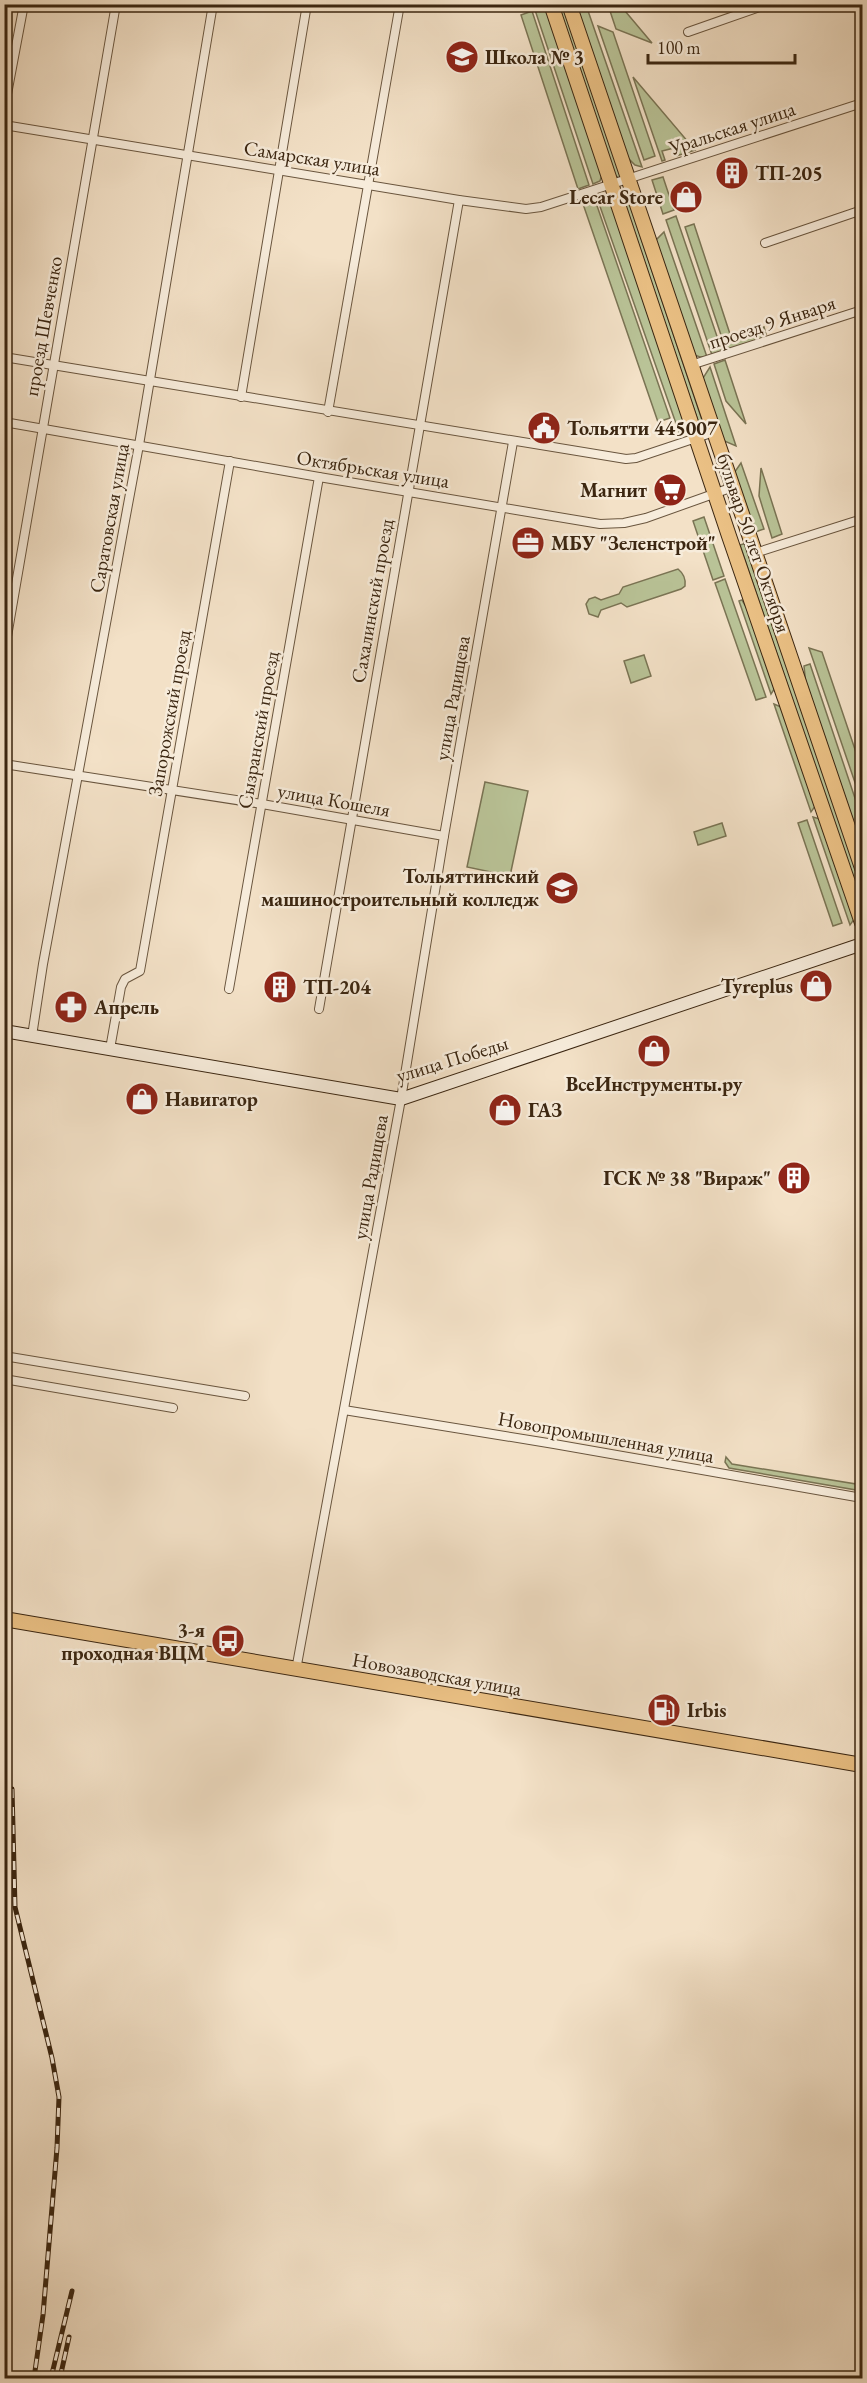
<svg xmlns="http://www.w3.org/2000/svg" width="867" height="2383" font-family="'EB Garamond',serif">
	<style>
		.green { fill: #b9c397; stroke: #7a7454; stroke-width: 1.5 }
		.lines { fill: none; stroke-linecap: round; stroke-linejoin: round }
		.minor-casing { stroke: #69553e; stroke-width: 10 }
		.secondary-casing { stroke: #3b2611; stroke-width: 14 }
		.primary-casing { stroke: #3b2611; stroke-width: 16 }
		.minor { stroke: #f7ecdb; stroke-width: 8 }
		.secondary { stroke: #f7ecdb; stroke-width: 12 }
		.primary { stroke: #eac084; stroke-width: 14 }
		.rail-casing { stroke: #3b2611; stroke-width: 5 }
		.rail { stroke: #f7ecdb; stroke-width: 3; stroke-dasharray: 9; stroke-linecap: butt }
		.labels { text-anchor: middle; stroke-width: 5; stroke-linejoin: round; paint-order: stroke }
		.poi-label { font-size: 20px; font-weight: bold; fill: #3b2611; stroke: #f7ecdb; text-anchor: start }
		.street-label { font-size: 20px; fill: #3b2611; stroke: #f7ecdb }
	</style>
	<rect width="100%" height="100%" fill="#f3e1c7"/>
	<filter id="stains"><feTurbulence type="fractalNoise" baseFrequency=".00333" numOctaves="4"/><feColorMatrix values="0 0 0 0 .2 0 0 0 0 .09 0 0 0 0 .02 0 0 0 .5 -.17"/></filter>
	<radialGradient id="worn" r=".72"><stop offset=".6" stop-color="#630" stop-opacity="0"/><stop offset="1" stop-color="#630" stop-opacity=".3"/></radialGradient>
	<g class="green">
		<path d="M 557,5 L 563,5 L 621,176 L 619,178 L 614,175 Z"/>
		<path d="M 575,5 L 586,5 L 642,167 L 635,165 L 627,157 Z"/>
		<path d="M 608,5 L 620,5 L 652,43 L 616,29 Z"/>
		<path d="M 546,6 L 602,174 L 600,181 L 593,184 L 535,10 Z"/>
		<path d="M 532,11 L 589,185 L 578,189 L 521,15 Z"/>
		<path d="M 598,26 L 613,32 L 655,156 L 644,160 Z"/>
		<path d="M 633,77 L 695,150 L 676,156 L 674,148 L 662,151 L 665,160 L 662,161 Z"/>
		<path d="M 663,177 L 674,210 L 663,214 L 652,180 Z"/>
		<path d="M 621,190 L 625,190 L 704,426 L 699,424 L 621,196 Z"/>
		<path d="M 602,194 L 610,198 L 686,424 L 679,432 L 596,195 Z"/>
		<path d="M 594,197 L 670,418 L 658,422 L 582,201 Z"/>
		<path d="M 676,216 L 722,351 L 712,355 L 666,220 Z"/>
		<path d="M 694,224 L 731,337 L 764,327 L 766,334 L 763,338 L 726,350 L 685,227 Z"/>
		<path d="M 664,232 L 707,357 L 700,357 L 692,354 L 654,242 Z"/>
		<path d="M 725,360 L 746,424 L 726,401 L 714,364 Z"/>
		<path d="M 710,367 L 736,446 L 722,440 L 703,378 Z"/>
		<path d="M 741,463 L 764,529 L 755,532 L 734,473 Z"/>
		<path d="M 761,468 L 782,534 L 772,538 L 759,496 Z"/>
		<path d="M 704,517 L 724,576 L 713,580 L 693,521 Z"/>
		<path d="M 747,543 L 862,881 L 862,906 L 740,545 Z"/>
		<path d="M 678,569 C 683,573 686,579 685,586 L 681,589 L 627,607 L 621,603 L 601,610 L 598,617 L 589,614 L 586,604 L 589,599 L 595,597 L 601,600 L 619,594 L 623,587 Z"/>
		<path d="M 725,579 L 766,697 L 756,700 L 715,583 Z"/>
		<path d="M 742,600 L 755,622 L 775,688 L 771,694 L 739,601 Z"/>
		<path d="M 809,648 L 822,652 L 862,770 L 862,803 Z"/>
		<path d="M 644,655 L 651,676 L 631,683 L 624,661 Z"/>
		<path d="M 810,664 L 862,819 L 862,846 L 806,685 L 804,666 Z"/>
		<path d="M 774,704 L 781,707 L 816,805 L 811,812 Z"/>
		<path d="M 485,782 L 528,791 L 510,876 L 467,867 Z"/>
		<path d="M 813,817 L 820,819 L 855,918 L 850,925 Z"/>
		<path d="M 807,820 L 842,923 L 833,926 L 798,823 Z"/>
		<path d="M 722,823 L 726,836 L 698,845 L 694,832 Z"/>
		<path d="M 726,1457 L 732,1464 L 862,1485 L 862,1491 L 729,1468 L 725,1462 Z"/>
	</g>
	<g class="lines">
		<defs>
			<g id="minor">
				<path d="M 688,32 L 768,4"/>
				<path d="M 4,110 L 24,4"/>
				<path d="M 4,125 L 459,200 L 526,209 L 541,207 L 862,103"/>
				<path d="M 765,243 L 862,210"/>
				<path d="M 4,357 L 626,459 L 636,458 L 714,432"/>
				<path d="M 691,365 L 862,310"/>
				<path d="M 241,397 L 307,4"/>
				<path d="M 328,412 L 400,4"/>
				<path d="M 4,422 L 319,477 L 600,524 L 624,523 L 646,518 L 733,487"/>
				<path d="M 755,553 L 862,519"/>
				<path d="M 4,654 L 116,4"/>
				<path d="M 4,764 L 262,804 L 444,836"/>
				<path d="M 229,989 L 319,477"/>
				<path d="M 319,1009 L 459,200"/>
				<path d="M 32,1036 L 43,964 L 139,445 L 213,4"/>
				<path d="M 110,1049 L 121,987 L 125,979 L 140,971 L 230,461"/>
				<path d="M 4,1356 L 245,1396"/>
				<path d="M 4,1379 L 173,1408"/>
				<path d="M 344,1410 L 554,1444 L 862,1498"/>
				<path d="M 296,1670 L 401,1099 L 444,836 L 513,442"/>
			</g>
			<path id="secondary" d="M 4,1031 L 401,1099 L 862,944"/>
			<g id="primary">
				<path d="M 551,4 L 729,536 L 862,923"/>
				<path d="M 569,4 L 862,868"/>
				<path d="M 4,1619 L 862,1765"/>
			</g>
		</defs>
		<use href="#minor" class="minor-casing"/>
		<use href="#secondary" class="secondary-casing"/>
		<use href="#primary" class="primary-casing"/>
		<use href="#minor" class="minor"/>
		<use href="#secondary" class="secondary"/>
		<use href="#primary" class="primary"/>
		<defs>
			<g id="rail">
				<path d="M 12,1789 L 15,1907 L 52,2058 L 59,2097 L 57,2148 L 43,2315 L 34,2378"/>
				<path d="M 51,2378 L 72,2291"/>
				<path d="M 60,2378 L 69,2337"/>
			</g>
		</defs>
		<use href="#rail" class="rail-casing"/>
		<use href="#rail" class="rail"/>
	</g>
	<defs>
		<symbol id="school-disc" viewBox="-11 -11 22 22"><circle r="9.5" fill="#8f2418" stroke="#f7ecdb"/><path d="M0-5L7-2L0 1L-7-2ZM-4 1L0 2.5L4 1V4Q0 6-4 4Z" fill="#fff"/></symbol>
		<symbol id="building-disc" viewBox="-11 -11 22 22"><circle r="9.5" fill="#8f2418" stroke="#f7ecdb"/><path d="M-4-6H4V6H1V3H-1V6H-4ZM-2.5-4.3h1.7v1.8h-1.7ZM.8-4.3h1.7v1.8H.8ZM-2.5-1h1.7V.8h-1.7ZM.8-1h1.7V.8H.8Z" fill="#fff"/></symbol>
		<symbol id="shop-disc" viewBox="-11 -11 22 22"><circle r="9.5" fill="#8f2418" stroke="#f7ecdb"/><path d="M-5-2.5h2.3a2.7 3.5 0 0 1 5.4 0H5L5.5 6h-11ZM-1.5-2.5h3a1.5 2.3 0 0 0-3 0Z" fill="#fff"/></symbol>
		<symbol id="civic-disc" viewBox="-11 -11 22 22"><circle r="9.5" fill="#8f2418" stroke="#f7ecdb"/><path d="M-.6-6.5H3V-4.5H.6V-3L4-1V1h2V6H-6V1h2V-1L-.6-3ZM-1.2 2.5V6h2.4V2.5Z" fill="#fff"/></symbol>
		<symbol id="supermarket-disc" viewBox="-11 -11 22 22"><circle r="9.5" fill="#8f2418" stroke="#f7ecdb"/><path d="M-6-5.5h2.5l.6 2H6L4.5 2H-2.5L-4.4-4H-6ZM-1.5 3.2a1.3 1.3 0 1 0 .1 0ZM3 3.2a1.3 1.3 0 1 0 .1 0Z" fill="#fff"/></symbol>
		<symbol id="office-disc" viewBox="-11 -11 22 22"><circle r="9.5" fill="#8f2418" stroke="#f7ecdb"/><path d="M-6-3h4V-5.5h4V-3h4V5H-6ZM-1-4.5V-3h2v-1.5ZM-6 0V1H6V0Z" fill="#fff"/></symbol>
		<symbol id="university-disc" viewBox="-11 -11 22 22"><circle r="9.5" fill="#8f2418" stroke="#f7ecdb"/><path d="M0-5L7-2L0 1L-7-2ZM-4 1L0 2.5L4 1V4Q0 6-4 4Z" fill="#fff"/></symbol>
		<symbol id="pharmacy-disc" viewBox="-11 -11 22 22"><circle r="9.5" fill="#8f2418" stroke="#f7ecdb"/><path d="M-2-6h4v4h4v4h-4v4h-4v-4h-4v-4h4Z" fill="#fff"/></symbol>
		<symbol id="bus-disc" viewBox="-11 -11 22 22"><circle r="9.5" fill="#8f2418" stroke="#f7ecdb"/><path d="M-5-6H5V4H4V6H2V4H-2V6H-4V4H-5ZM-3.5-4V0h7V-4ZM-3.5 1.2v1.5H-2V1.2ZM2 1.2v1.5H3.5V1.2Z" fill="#fff"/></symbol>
		<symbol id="fuel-disc" viewBox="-11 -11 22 22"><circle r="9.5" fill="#8f2418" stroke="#f7ecdb"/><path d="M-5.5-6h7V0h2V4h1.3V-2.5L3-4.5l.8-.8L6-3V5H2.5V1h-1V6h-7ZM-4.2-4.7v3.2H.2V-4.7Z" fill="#fff"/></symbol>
	</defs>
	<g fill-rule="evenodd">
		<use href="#school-disc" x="443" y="38" width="38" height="38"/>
		<use href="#building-disc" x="713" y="154" width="38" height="38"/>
		<use href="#shop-disc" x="667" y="178" width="38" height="38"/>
		<use href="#civic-disc" x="525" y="409" width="38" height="38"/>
		<use href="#supermarket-disc" x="651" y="471" width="38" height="38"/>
		<use href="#office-disc" x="509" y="524" width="38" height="38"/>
		<use href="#university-disc" x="543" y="869" width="38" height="38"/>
		<use href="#shop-disc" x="797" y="967" width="38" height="38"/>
		<use href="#building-disc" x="261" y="968" width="38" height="38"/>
		<use href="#pharmacy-disc" x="52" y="988" width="38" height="38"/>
		<use href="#shop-disc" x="635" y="1032" width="38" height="38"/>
		<use href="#shop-disc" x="123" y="1080" width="38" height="38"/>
		<use href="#shop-disc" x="486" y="1091" width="38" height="38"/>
		<use href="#building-disc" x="775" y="1159" width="38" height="38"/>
		<use href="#bus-disc" x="209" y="1622" width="38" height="38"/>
		<use href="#fuel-disc" x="645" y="1691" width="38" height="38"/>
	</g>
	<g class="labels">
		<g class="poi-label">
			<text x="485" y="64">Школа № 3</text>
			<text x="755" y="180">ТП-205</text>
			<text x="663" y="204" text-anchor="end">Lecar Store</text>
			<text x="567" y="435">Тольятти 445007</text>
			<text x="647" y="497" text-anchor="end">Магнит</text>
			<text x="551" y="550">МБУ "Зеленстрой"</text>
			<text x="539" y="883" text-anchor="end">Тольяттинский<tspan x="539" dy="23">машиностроительный колледж</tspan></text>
			<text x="793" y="993" text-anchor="end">Tyreplus</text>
			<text x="303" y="994">ТП-204</text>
			<text x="94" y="1014">Апрель</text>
			<text x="654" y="1091" text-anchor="middle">ВсеИнструменты.ру</text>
			<text x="165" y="1106">Навигатор</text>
			<text x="528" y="1117">ГАЗ</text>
			<text x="771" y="1185" text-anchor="end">ГСК № 38 "Вираж"</text>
			<text x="205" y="1637" text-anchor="end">3-я<tspan x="205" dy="23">проходная ВЦМ</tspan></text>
			<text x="687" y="1717">Irbis</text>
		</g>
		<g class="street-label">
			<text transform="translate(732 128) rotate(-18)" y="7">Уральская улица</text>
			<text transform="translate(312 158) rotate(9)" y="7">Самарская улица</text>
			<text transform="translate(772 322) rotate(-18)" y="7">проезд 9 Января</text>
			<text transform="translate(43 326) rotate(-80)" y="7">проезд Шевченко</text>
			<text transform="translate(373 469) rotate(9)" y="7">Октябрьская улица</text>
			<text transform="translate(109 518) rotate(-80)" y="7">Саратовская улица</text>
			<text transform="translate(754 543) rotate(71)" y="7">бульвар 50 лет Октября</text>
			<text transform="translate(372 601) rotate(-80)" y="7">Сахалинский проезд</text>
			<text transform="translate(452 698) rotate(-80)" y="7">улица Радищева</text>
			<text transform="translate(169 713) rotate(-80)" y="7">Запорожский проезд</text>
			<text transform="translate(258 730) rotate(-80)" y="7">Сызранский проезд</text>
			<text transform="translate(334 800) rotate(10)" y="7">улица Кошеля</text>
			<text transform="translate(452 1059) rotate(-17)" y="7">улица Победы</text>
			<text transform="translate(370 1177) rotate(-80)" y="7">улица Радищева</text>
			<text transform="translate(606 1437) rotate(10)" y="7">Новопромышленная улица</text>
			<text transform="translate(437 1674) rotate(10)" y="7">Новозаводская улица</text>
		</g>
	</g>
	<rect width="867" height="2383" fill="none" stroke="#f3e1c7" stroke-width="24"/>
	<rect x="6" y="6" width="855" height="2371" fill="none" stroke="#3b2611" stroke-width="3"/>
	<rect x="12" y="12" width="843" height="2359" fill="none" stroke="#3b2611" stroke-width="1.5"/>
	<path d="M648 54v9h147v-9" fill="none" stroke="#3b2611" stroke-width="3"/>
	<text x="657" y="54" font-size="18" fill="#3b2611" stroke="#f7ecdb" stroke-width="4.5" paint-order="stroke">100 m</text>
	<rect width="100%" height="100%" filter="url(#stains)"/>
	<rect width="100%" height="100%" fill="url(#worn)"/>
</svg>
